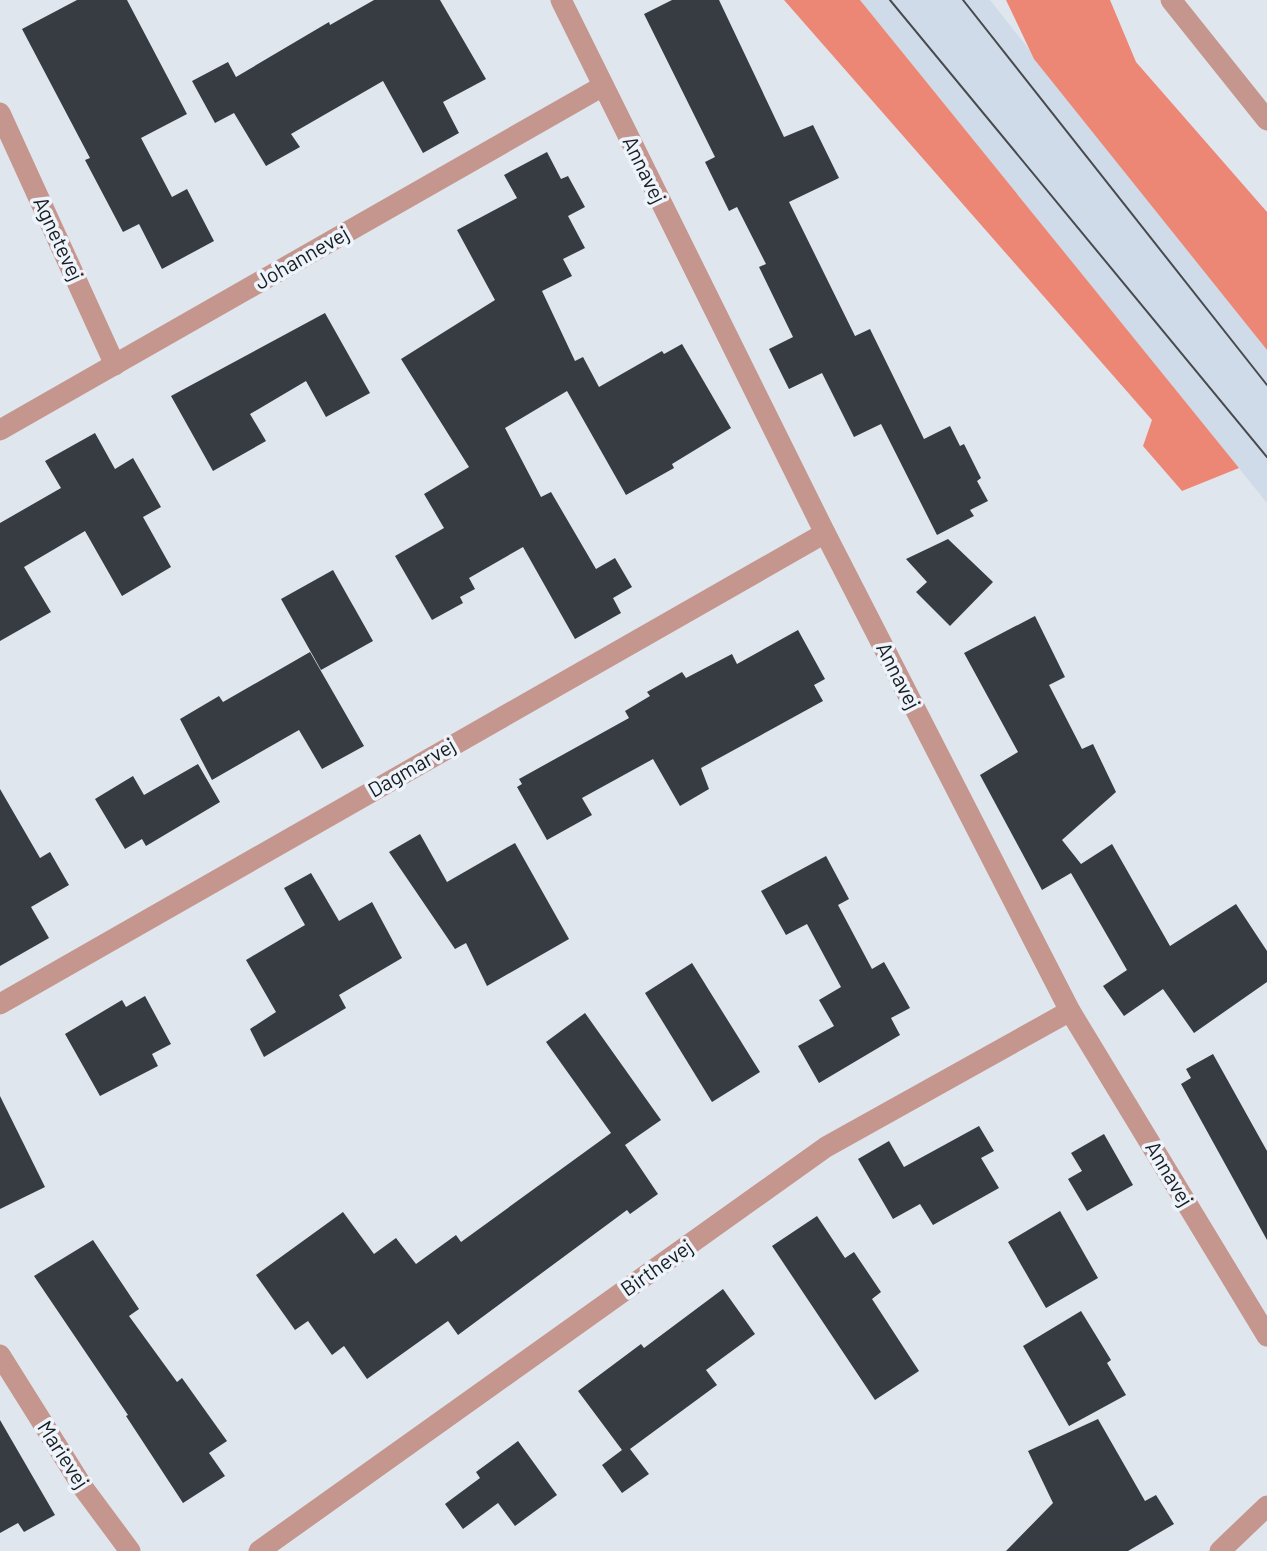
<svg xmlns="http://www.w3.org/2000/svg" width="1267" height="1551" font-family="Barlow,sans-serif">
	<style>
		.built { fill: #cfdbe9 }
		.forest { fill: #ed8775 }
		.building { fill: #373c42 }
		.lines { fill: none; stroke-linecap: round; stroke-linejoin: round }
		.minor { stroke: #c4968d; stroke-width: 21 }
		.tram { stroke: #474a4e; stroke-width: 2 }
		.labels { text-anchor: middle; stroke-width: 7; stroke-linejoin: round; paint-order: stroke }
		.street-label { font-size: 21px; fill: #1a1d1f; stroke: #edf4fc }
	</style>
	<rect width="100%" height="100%" fill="#e0e6ee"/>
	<path class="built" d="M 860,0 L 990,0 L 1267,350 L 1267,503 Z"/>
	<g class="forest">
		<path d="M 784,0 L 860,0 L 1239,468 L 1182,491 L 1143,446 L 1152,420 Z"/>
		<path d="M 1006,0 L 1110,0 L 1136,62 L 1267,212 L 1267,350 L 1034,59 Z"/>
	</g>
	<g class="building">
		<path d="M 77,0 L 127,0 L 187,114 L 141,138 L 172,197 L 187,189 L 214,241 L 162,269 L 139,224 L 123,232 L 85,160 L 90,158 L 22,29 Z"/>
		<path d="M 374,0 L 440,0 L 486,79 L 443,102 L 459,133 L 423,153 L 383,81 L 291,134 L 300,147 L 266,166 L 234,113 L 215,123 L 192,81 L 228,62 L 236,77 L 329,22 L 330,25 Z"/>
		<path d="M 672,0 L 719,0 L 784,137 L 813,125 L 839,178 L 789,202 L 855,336 L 870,329 L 924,439 L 950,426 L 960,446 L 964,444 L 981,478 L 977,481 L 988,501 L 970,510 L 974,516 L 937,535 L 881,424 L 854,437 L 822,373 L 789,389 L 769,349 L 793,337 L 759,267 L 766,264 L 737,207 L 729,211 L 705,162 L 715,157 L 644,14 Z"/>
		<path d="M 547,152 L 561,179 L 568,176 L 585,207 L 568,216 L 585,248 L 563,259 L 572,276 L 542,291 L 575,361 L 583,357 L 599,387 L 662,351 L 664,354 L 682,344 L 731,428 L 672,464 L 674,468 L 626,495 L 567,391 L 505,428 L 541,497 L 551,492 L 596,569 L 615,558 L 632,587 L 613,598 L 621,613 L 575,639 L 523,547 L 469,578 L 475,589 L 460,597 L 463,603 L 432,620 L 395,556 L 444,528 L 424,494 L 469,467 L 401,359 L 495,300 L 457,230 L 517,198 L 504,175 Z"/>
		<path d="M 325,313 L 370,393 L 326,417 L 306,381 L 250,414 L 266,441 L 213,471 L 171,396 Z"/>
		<path d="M 95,433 L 115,469 L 133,458 L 161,507 L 143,517 L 171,567 L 122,596 L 85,531 L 24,567 L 51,612 L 0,641 L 0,523 L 61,488 L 45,461 Z"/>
		<path d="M 948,539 L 993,582 L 950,626 L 916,592 L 927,582 L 906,559 Z"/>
		<path d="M 333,570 L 373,641 L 321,670 L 281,599 Z"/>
		<path d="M 1035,616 L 1065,677 L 1049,685 L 1082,749 L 1093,744 L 1116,792 L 1062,840 L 1081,864 L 1112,844 L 1170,946 L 1236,904 L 1267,951 L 1267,982 L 1194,1033 L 1163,989 L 1124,1016 L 1103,986 L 1127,970 L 1071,873 L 1042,890 L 980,775 L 1018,752 L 964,653 Z"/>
		<path d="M 798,630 L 825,679 L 814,685 L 823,701 L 701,768 L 709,789 L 680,806 L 653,759 L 582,798 L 592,815 L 547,840 L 517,787 L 522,784 L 519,779 L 629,718 L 625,711 L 650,696 L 647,692 L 682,672 L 686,678 L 732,654 L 737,664 Z"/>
		<path d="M 310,652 L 364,746 L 322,769 L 299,730 L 212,780 L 180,719 L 219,696 L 223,702 Z"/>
		<path d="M 198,764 L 220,802 L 146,846 L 142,839 L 125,849 L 95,799 L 133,776 L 144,795 Z"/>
		<path d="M 0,789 L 40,858 L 50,852 L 69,885 L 31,907 L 49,938 L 0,966 Z"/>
		<path d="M 420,834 L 447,882 L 515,843 L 569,939 L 487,986 L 466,943 L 455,949 L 389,852 Z"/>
		<path d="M 826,856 L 849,899 L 838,905 L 872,969 L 884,962 L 910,1008 L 891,1018 L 900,1035 L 819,1083 L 798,1046 L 834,1026 L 819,1000 L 841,987 L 807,924 L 786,935 L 761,891 Z"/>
		<path d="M 311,873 L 339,921 L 372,902 L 402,958 L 339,995 L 346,1008 L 264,1057 L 250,1029 L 276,1012 L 246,960 L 305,925 L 284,888 Z"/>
		<path d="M 692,963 L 760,1072 L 712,1102 L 645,993 Z"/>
		<path d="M 145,996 L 171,1044 L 152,1054 L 158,1066 L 100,1096 L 65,1034 L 122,1000 L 126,1007 Z"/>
		<path d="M 585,1013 L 661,1120 L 625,1145 L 658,1194 L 630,1214 L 627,1210 L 458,1335 L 448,1321 L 367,1379 L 344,1346 L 332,1355 L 308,1321 L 295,1330 L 256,1275 L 343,1212 L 374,1254 L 396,1238 L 416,1264 L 456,1235 L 461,1242 L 611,1133 L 546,1042 Z"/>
		<path d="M 1213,1054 L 1267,1151 L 1267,1240 L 1181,1084 L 1191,1078 L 1186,1069 Z"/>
		<path d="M 0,1096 L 45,1187 L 0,1209 Z"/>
		<path d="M 979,1126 L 994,1151 L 981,1158 L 999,1188 L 933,1225 L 920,1204 L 893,1219 L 858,1159 L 889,1141 L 904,1167 Z"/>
		<path d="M 1104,1134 L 1133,1185 L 1087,1211 L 1068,1179 L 1082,1171 L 1071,1153 Z"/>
		<path d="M 1060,1211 L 1098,1278 L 1046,1308 L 1008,1242 Z"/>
		<path d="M 817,1216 L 845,1258 L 854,1252 L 881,1292 L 872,1299 L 919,1371 L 875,1400 L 772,1246 Z"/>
		<path d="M 93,1240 L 139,1309 L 129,1316 L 177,1382 L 182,1378 L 227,1441 L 209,1453 L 225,1476 L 183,1503 L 126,1416 L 128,1415 L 34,1276 Z"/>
		<path d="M 723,1289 L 755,1334 L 706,1370 L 717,1385 L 630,1449 L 649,1474 L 622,1493 L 602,1465 L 622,1450 L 578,1391 L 641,1344 L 644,1348 Z"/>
		<path d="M 1081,1311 L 1111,1360 L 1107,1363 L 1126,1395 L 1069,1426 L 1023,1346 Z"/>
		<path d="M 1098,1419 L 1145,1501 L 1156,1495 L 1174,1524 L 1128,1551 L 1006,1551 L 1053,1503 L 1028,1451 Z"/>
		<path d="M 0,1420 L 55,1515 L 24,1532 L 18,1523 L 0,1533 Z"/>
		<path d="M 518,1441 L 557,1495 L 515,1526 L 498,1503 L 463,1529 L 445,1504 L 480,1478 L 476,1472 Z"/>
	</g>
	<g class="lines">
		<g class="minor">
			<path d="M 561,0 L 825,533 L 1070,1011 L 1267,1336"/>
			<path d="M 1171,0 L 1267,120"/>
			<path d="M 0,113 L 115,365"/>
			<path d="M 0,430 L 603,86"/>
			<path d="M 0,1004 L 825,533"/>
			<path d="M 0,1355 L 84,1489 L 130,1551"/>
			<path d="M 259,1551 L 826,1147 L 1070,1011"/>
			<path d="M 1220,1551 L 1267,1506"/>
		</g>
		<g class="tram">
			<path d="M 890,0 L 1267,457"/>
			<path d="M 963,0 L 1267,385"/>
		</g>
	</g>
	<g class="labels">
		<g class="street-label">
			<text transform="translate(644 170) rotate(64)" y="7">Annavej</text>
			<text transform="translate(58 239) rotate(65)" y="7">Agnetevej</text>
			<text transform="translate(302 258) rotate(-30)" y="7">Johannevej</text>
			<text transform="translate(898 676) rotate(63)" y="7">Annavej</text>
			<text transform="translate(412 768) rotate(-30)" y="7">Dagmarvej</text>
			<text transform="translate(1169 1174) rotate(59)" y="7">Annavej</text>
			<text transform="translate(657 1268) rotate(-35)" y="7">Birthevej</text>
			<text transform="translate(63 1455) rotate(57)" y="7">Marievej</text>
		</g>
	</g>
</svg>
